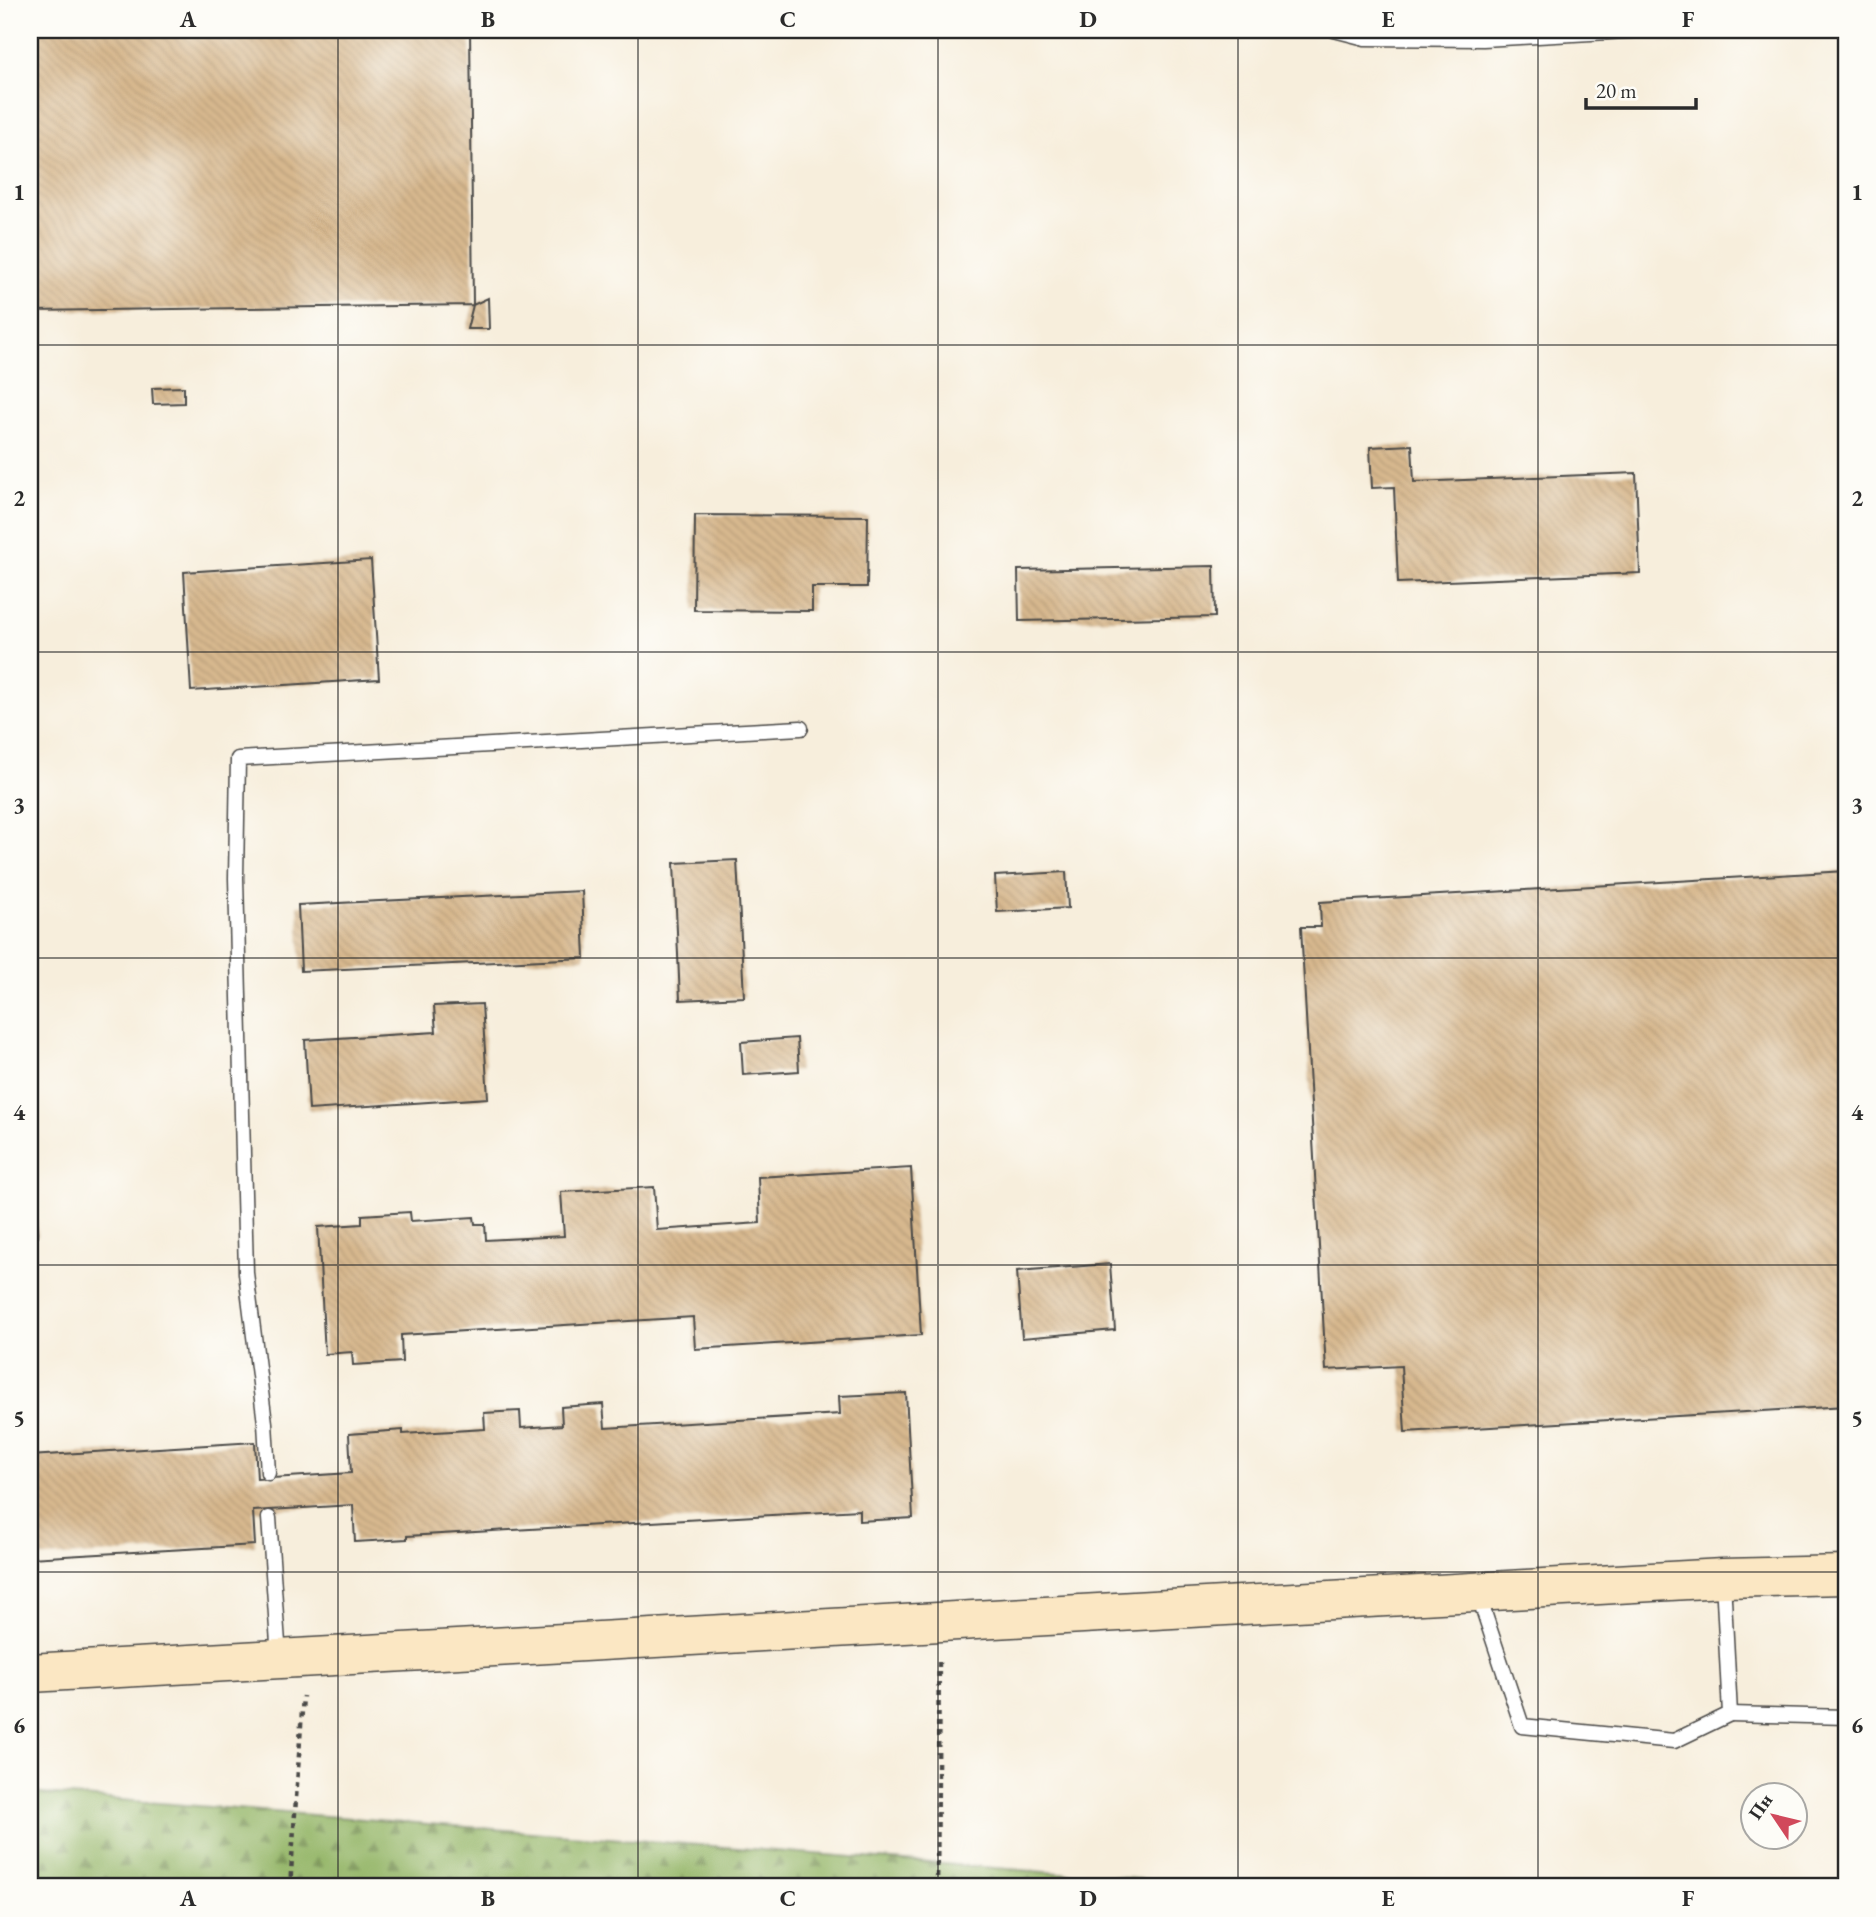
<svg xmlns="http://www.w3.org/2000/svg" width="1876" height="1917" font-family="'EB Garamond',serif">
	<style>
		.forest { fill: url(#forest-firs); stroke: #60714b; stroke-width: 2 }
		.building { fill: url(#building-back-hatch) }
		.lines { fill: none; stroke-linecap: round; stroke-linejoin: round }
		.service-casing { stroke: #4a4846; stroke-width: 17 }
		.secondary-casing { stroke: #4a4846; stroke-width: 41 }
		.path { stroke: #4a4846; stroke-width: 4.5; stroke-dasharray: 5 5; stroke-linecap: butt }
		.service { stroke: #fff; stroke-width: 14 }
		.secondary { stroke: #fbe7c3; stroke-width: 38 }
		.grid { fill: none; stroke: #2b2b2b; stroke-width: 2; stroke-opacity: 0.55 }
		.neatline { fill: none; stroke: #2b2b2b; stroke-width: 2.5 }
		.grid-label { font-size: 23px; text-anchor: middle; font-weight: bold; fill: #2b2b2b }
	</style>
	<defs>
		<pattern id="forest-firs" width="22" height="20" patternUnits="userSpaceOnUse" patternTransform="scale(1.75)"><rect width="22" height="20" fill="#96b76b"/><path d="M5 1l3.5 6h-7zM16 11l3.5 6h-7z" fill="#7b9558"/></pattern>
		<pattern id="building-back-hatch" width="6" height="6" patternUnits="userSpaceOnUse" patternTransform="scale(1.75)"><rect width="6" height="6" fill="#d7b88e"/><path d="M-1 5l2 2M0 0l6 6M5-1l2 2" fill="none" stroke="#b99e7b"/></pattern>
	</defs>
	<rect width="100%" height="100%" fill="#fdfcf7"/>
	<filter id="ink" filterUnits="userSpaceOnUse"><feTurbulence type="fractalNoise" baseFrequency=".0143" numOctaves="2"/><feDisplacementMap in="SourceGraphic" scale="14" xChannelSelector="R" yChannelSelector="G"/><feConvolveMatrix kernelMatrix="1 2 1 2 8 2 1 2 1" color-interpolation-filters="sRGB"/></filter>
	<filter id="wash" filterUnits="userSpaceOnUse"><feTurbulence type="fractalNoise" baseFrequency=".00686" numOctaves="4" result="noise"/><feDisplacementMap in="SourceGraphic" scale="28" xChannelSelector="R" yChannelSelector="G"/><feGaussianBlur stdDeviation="1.57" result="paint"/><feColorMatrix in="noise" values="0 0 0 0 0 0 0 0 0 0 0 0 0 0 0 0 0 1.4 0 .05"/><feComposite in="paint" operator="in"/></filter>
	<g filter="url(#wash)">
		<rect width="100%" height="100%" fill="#f7eedc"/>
		<path class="forest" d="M 30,1793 L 1238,1887 L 30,1887 Z"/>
		<g id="blocks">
			<g class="building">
				<path d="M 30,30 L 470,30 L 473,305 L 488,298 L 489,329 L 467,329 L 473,305 L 30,311 Z"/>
				<path d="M 184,387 L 184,403 L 153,404 L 152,388 Z"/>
				<path d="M 1412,445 L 1414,482 L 1636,473 L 1640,573 L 1398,583 L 1394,487 L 1372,488 L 1370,447 Z"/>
				<path d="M 695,515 L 868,516 L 867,587 L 812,587 L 812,611 L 694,610 Z"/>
				<path d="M 371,560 L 379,679 L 191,691 L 184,572 Z"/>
				<path d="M 1214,566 L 1215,617 L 1019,621 L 1018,570 Z"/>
				<path d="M 737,860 L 744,997 L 680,1000 L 674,863 Z"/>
				<path d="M 1846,871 L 1846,1406 L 1405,1432 L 1401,1366 L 1326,1370 L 1301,927 L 1321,927 L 1320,902 Z"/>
				<path d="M 1066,872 L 1068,908 L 997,912 L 995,876 Z"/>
				<path d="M 582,891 L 585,958 L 301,971 L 298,905 Z"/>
				<path d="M 482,1004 L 488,1098 L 309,1110 L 305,1040 L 436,1032 L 434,1006 Z"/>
				<path d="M 797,1038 L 799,1071 L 743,1075 L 741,1042 Z"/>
				<path d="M 911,1168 L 921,1335 L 695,1349 L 693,1317 L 401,1335 L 402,1362 L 353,1365 L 352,1352 L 325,1354 L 318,1227 L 362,1224 L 362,1215 L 410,1212 L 411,1221 L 474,1217 L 475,1224 L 485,1224 L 486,1240 L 564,1236 L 561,1192 L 654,1187 L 657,1230 L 760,1223 L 758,1177 Z"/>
				<path d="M 35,1187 L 38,1237 L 30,1237 L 30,1188 Z"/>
				<path d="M 1110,1264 L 1115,1330 L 1022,1338 L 1017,1271 Z"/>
				<path d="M 906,1393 L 913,1518 L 859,1521 L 859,1510 L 407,1536 L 407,1539 L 355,1542 L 353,1505 L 253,1511 L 255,1545 L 30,1558 L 30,1456 L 255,1442 L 257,1479 L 351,1473 L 349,1434 L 403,1430 L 403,1434 L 485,1429 L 484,1413 L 520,1411 L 521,1428 L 562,1425 L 561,1407 L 603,1404 L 605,1428 L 840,1414 L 839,1396 Z"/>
			</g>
		</g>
	</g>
	<g filter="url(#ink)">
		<use href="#blocks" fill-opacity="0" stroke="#4a4846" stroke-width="2"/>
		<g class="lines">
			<defs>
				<g id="service">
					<path d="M 1334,30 L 1365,38 L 1483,39 L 1644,30"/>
					<path d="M 268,1473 L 265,1423 L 246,1273 L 236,878 L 238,759 L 801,728"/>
					<path d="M 269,1518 L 279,1657"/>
					<path d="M 1478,1594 L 1522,1726 L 1674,1741 L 1730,1714 L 1723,1580"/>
					<path d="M 1730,1714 L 1846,1717"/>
				</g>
				<path id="secondary" d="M 30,1673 L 1723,1578 L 1846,1575"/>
			</defs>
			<use href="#service" class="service-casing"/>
			<use href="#secondary" class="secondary-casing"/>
			<g class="path">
				<path d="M 290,1887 L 303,1696"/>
				<path d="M 937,1887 L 939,1657"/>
			</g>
			<use href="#service" class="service"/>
			<use href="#secondary" class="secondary"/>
		</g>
	</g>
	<path class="grid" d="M 338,30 L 338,1887M 638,30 L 638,1887M 938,30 L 938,1887M 1238,30 L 1238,1887M 1538,30 L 1538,1887M 30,345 L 1846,345M 30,652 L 1846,652M 30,958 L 1846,958M 30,1265 L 1846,1265M 30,1572 L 1846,1572"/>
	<rect width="1876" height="1917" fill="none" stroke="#fdfcf7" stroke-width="77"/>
	<g transform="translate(1774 1816) rotate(305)"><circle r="33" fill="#fdfcf7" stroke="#a9a8a5" stroke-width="2"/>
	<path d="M0-5L12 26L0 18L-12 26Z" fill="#d1495b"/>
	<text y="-10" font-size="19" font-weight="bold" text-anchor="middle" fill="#2b2b2b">Пн</text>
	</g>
	<path d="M1586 98v10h110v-10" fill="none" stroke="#2b2b2b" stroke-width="3.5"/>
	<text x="1596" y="98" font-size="21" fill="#2b2b2b" stroke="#fdfcf7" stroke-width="5" paint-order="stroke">20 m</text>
	<rect x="38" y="38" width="1800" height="1840" class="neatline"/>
	<g class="grid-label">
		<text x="188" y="27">A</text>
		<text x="488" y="27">B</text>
		<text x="788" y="27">C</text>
		<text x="1088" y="27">D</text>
		<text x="1388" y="27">E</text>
		<text x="1688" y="27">F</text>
		<text x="19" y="200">1</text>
		<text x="1857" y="200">1</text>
		<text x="19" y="506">2</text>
		<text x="1857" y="506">2</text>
		<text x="19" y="813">3</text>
		<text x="1857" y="813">3</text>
		<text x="19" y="1120">4</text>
		<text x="1857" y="1120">4</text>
		<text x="19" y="1426">5</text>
		<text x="1857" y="1426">5</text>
		<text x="19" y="1733">6</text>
		<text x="1857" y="1733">6</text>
		<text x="188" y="1906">A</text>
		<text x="488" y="1906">B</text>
		<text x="788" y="1906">C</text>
		<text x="1088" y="1906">D</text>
		<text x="1388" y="1906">E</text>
		<text x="1688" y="1906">F</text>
	</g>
</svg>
